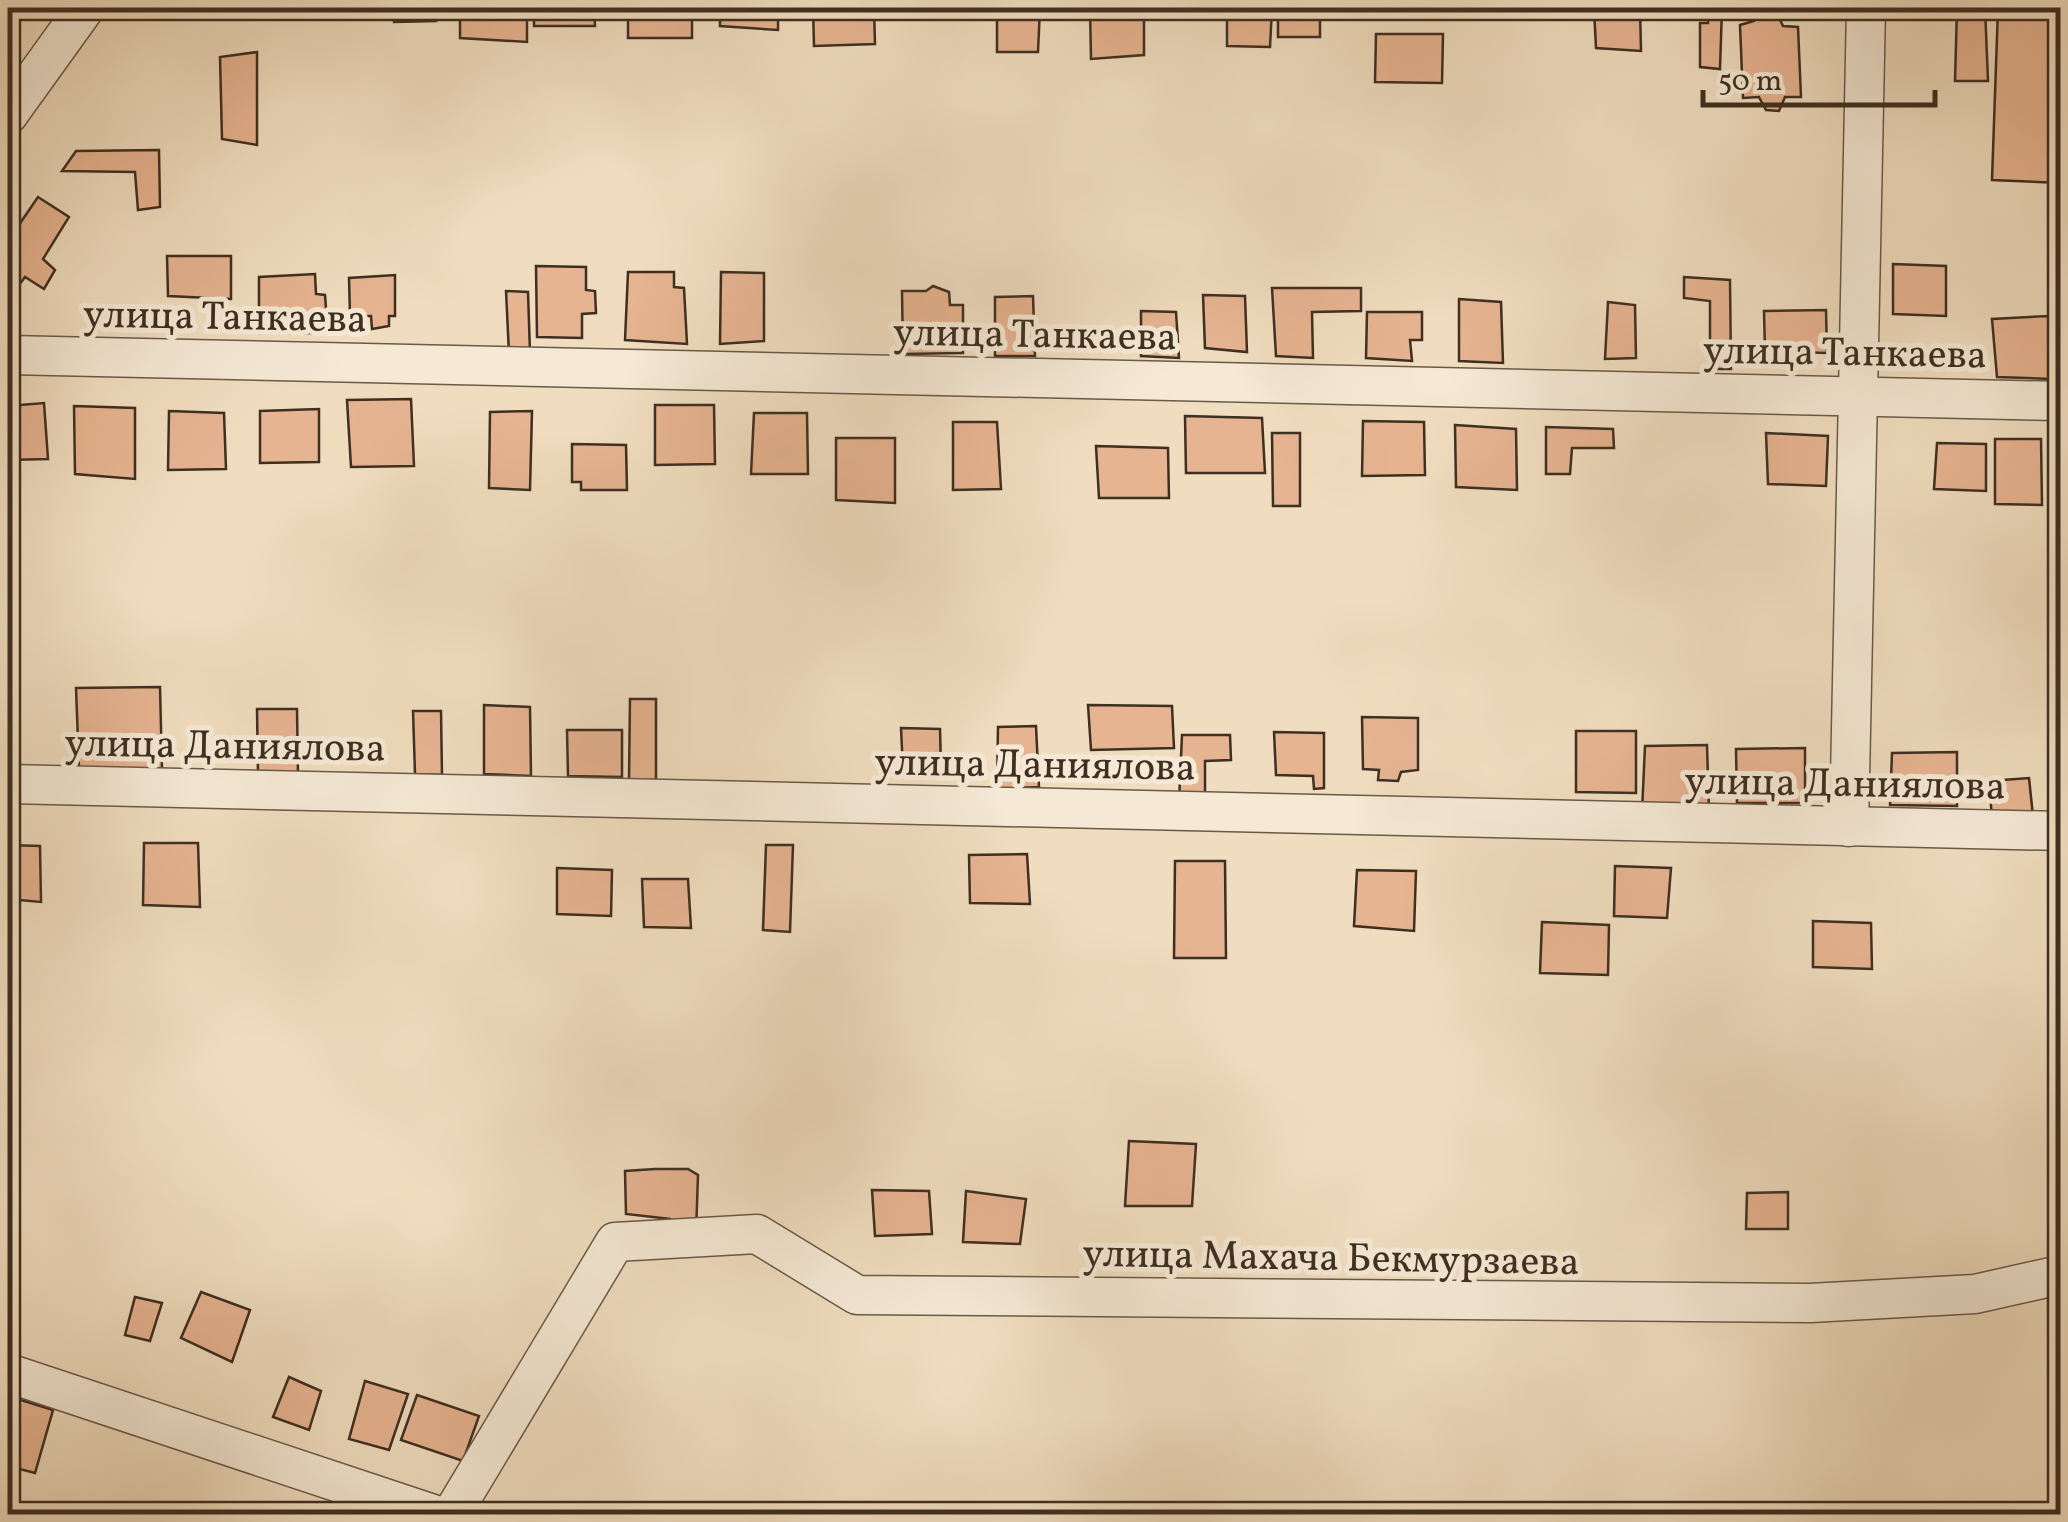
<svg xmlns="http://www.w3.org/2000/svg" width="2068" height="1522" font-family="Vollkorn,serif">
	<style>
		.building { fill: #e7b491; stroke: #3e2f21; stroke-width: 2.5 }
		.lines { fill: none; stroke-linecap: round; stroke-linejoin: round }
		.minor-casing { stroke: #6a5a48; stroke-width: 41 }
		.minor { stroke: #f5e9d5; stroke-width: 38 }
		.labels { text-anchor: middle; stroke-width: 10; stroke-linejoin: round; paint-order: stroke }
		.street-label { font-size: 40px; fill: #3e2f21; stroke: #f5e9d5 }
	</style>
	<rect width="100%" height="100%" fill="#f0ddbf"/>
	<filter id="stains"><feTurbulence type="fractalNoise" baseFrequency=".002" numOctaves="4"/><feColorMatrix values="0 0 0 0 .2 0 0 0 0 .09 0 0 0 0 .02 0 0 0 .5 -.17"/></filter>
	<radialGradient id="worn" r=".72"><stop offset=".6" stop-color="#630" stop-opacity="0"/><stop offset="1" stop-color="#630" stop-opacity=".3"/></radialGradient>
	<g class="building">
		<path d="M 249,8 L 342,8 L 342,12 L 249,10 Z"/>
		<path d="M 394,8 L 436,8 L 436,21 L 394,22 Z"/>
		<path d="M 460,8 L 527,8 L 527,42 L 460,38 Z"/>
		<path d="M 534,8 L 594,8 L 595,26 L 534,26 Z"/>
		<rect x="628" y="8" width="64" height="30"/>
		<path d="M 720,8 L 778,8 L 778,30 L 720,26 Z"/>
		<path d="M 813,8 L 874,8 L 875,44 L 814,46 Z"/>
		<path d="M 904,8 L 960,8 L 960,12 L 904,14 Z"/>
		<path d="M 997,8 L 1040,8 L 1038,52 L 997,52 Z"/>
		<path d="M 1090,8 L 1120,8 L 1121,16 L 1144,17 L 1144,55 L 1091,59 Z"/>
		<path d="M 1227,8 L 1272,8 L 1270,47 L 1227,46 Z"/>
		<rect x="1278" y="8" width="42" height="29"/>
		<path d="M 1594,8 L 1640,8 L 1641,51 L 1596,48 Z"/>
		<path d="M 1709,8 L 1722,8 L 1720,69 L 1700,67 L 1700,23 L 1708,23 Z"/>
		<path d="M 1957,8 L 1985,8 L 1988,81 L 1955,81 Z"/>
		<path d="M 1998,8 L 2060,8 L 2060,183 L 1992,180 Z"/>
		<path d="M 1768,9 L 1776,11 L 1783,26 L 1798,27 L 1801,97 L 1785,97 L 1779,111 L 1766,110 L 1759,97 L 1743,98 L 1740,25 L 1754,21 L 1758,11 Z"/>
		<path d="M 1376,34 L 1443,34 L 1442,83 L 1375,82 Z"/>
		<path d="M 257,52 L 257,145 L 222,139 L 220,57 Z"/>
		<path d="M 159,150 L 160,207 L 138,210 L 135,172 L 62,171 L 76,151 Z"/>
		<path d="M 38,197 L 69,217 L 43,259 L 55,270 L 44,289 L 25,277 L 8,300 L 8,241 Z"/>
		<path d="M 167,256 L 231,256 L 231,299 L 168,296 Z"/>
		<path d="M 1893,264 L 1946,266 L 1946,316 L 1893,314 Z"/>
		<path d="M 536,266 L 586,267 L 586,290 L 595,291 L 596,313 L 582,314 L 582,338 L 537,337 Z"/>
		<path d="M 628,272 L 674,272 L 674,287 L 684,288 L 687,344 L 625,340 Z"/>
		<path d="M 721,272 L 764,273 L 764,341 L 720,344 Z"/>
		<path d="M 315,274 L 316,294 L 325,295 L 327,322 L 319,322 L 318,333 L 259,333 L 259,277 Z"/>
		<path d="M 395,275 L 395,316 L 389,316 L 389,326 L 372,329 L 371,316 L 350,316 L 349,278 Z"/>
		<path d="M 1684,277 L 1730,280 L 1731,369 L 1710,369 L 1710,301 L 1684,298 Z"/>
		<path d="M 933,286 L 949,292 L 950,305 L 963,305 L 963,353 L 903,354 L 902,291 L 926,291 Z"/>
		<path d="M 1272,288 L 1361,288 L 1361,311 L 1312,312 L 1313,358 L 1276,356 Z"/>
		<path d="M 506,291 L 528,292 L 530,353 L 509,354 Z"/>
		<path d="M 1203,295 L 1245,296 L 1247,352 L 1205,348 Z"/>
		<path d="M 1033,296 L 1035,356 L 995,356 L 995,297 Z"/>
		<path d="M 1459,299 L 1501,302 L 1503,363 L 1459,361 Z"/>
		<path d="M 1608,302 L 1635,305 L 1636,358 L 1605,359 Z"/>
		<path d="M 1826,310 L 1827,353 L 1765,351 L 1764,311 Z"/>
		<path d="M 1141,311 L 1176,312 L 1179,358 L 1141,356 Z"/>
		<path d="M 1367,312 L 1422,312 L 1422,340 L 1410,340 L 1412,361 L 1366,358 Z"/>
		<path d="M 2048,316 L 2050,347 L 2059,347 L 2059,359 L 2049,359 L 2051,379 L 1997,377 L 1992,319 Z"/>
		<path d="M 411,399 L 414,466 L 351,467 L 347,400 Z"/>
		<path d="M 44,403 L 48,459 L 8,460 L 8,406 Z"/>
		<path d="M 655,405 L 714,405 L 715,464 L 655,465 Z"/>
		<path d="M 74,406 L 135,408 L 135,479 L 75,474 Z"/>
		<path d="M 319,409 L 319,462 L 260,463 L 260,411 Z"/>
		<path d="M 169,411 L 224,413 L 226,469 L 168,470 Z"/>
		<path d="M 532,411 L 530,490 L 489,488 L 490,412 Z"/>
		<path d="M 754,413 L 807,413 L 808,474 L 751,474 Z"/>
		<path d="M 1185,416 L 1262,418 L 1265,473 L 1186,473 Z"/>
		<path d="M 1363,421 L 1424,422 L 1425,475 L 1362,476 Z"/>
		<path d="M 953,422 L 997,422 L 1001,489 L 953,490 Z"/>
		<path d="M 1455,425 L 1516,429 L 1517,490 L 1456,487 Z"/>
		<path d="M 1546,427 L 1613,429 L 1614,448 L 1572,448 L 1570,474 L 1546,474 Z"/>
		<path d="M 1272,433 L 1300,433 L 1300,506 L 1273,506 Z"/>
		<path d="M 1766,433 L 1828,436 L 1826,486 L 1768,484 Z"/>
		<path d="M 836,438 L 895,438 L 895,503 L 836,500 Z"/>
		<path d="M 1995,439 L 2041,439 L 2042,505 L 1995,504 Z"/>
		<path d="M 1937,443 L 1986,444 L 1986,491 L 1934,489 Z"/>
		<path d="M 572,444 L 626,445 L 627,490 L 581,490 L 581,482 L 572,482 Z"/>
		<path d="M 1096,446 L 1168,448 L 1169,498 L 1099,498 Z"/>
		<path d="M 160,687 L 162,769 L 79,768 L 76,688 Z"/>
		<path d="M 630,699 L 656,699 L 656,780 L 629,780 Z"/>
		<path d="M 484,705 L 530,707 L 531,776 L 484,774 Z"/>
		<path d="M 1088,705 L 1172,706 L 1174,748 L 1091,750 Z"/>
		<path d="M 257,709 L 297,709 L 298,775 L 258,775 Z"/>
		<path d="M 413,711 L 441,711 L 442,775 L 415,774 Z"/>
		<path d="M 1362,717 L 1418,718 L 1418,770 L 1401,772 L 1398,781 L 1378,780 L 1379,770 L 1363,769 Z"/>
		<path d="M 1036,726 L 1039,787 L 997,789 L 998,727 Z"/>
		<path d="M 901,728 L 940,729 L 941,769 L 903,769 Z"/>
		<path d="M 567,730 L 622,730 L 622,777 L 568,776 Z"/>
		<path d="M 1576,731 L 1636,731 L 1636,793 L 1576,792 Z"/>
		<path d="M 1274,732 L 1324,733 L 1324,788 L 1314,789 L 1313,776 L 1276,775 Z"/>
		<path d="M 1182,735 L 1230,735 L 1231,760 L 1205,761 L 1205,802 L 1179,802 Z"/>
		<path d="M 1707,745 L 1709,810 L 1642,812 L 1645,746 Z"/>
		<path d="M 1805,748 L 1805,803 L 1737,803 L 1736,749 Z"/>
		<path d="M 1957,752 L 1957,806 L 1890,805 L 1892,753 Z"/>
		<path d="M 2029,778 L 2033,816 L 1992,818 L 1989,781 Z"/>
		<path d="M 144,843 L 198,843 L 200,907 L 143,905 Z"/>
		<path d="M 8,845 L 40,846 L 41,902 L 8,899 Z"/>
		<path d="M 766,845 L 793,845 L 790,932 L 763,930 Z"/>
		<path d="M 1027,854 L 1030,904 L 970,903 L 969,855 Z"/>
		<path d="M 1175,861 L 1225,861 L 1226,958 L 1174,958 Z"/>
		<path d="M 1615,866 L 1671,868 L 1667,918 L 1614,916 Z"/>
		<path d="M 557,868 L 612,870 L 611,916 L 557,914 Z"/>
		<path d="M 1357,870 L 1416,871 L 1414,931 L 1354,926 Z"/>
		<path d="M 642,879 L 688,879 L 691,928 L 644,927 Z"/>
		<path d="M 1813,921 L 1871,923 L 1872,969 L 1813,967 Z"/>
		<path d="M 1542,922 L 1609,925 L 1608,975 L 1540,973 Z"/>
		<path d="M 1129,1141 L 1196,1144 L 1192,1206 L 1125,1206 Z"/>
		<path d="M 655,1169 L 688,1169 L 698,1175 L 696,1234 L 673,1234 L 670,1219 L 626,1214 L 625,1171 Z"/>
		<path d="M 872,1190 L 929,1191 L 932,1234 L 875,1236 Z"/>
		<path d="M 966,1191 L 1026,1199 L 1020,1244 L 963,1242 Z"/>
		<path d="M 1788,1192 L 1788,1229 L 1746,1229 L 1747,1193 Z"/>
		<path d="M 201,1292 L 250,1310 L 232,1362 L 181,1338 Z"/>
		<path d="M 135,1297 L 162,1303 L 150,1341 L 125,1335 Z"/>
		<path d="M 289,1377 L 321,1391 L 309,1430 L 273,1417 Z"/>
		<path d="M 365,1381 L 408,1394 L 389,1450 L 349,1439 Z"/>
		<path d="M 417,1395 L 479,1416 L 463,1461 L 401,1440 Z"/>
		<path d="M 8,1396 L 53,1410 L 35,1473 L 8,1466 Z"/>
	</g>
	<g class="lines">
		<defs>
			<g id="minor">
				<path d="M 8,115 L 85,8"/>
				<path d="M 8,355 L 2060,401"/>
				<path d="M 8,784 L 2060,831"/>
				<path d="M 1849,827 L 1866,8"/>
				<path d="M 8,1373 L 433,1514"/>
				<path d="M 452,1514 L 615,1242 L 757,1234 L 857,1295 L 1810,1303 L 1975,1294 L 2060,1275"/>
			</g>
		</defs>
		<use href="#minor" class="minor-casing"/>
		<use href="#minor" class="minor"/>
	</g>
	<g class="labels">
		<g class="street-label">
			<text transform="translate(225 315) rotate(1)" y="14">улица Танкаева</text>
			<text transform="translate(1035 333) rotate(1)" y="14">улица Танкаева</text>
			<text transform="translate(1845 351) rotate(1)" y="14">улица Танкаева</text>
			<text transform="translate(225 744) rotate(1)" y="14">улица Даниялова</text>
			<text transform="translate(1035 763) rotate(1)" y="14">улица Даниялова</text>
			<text transform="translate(1845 782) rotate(1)" y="14">улица Даниялова</text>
			<text transform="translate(1331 1256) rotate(1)" y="14">улица Махача Бекмурзаева</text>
		</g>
	</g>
	<rect width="2068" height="1522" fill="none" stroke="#f0ddbf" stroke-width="40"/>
	<rect x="10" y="10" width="2048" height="1502" fill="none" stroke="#3e2f21" stroke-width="5"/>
	<rect x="20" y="20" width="2028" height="1482" fill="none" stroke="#3e2f21" stroke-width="2.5"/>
	<path d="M1703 90v15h232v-15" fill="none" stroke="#3e2f21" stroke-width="5"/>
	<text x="1718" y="90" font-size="30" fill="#3e2f21" stroke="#f5e9d5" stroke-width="8" paint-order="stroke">50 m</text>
	<rect width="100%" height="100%" filter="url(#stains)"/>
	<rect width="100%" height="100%" fill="url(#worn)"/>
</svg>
